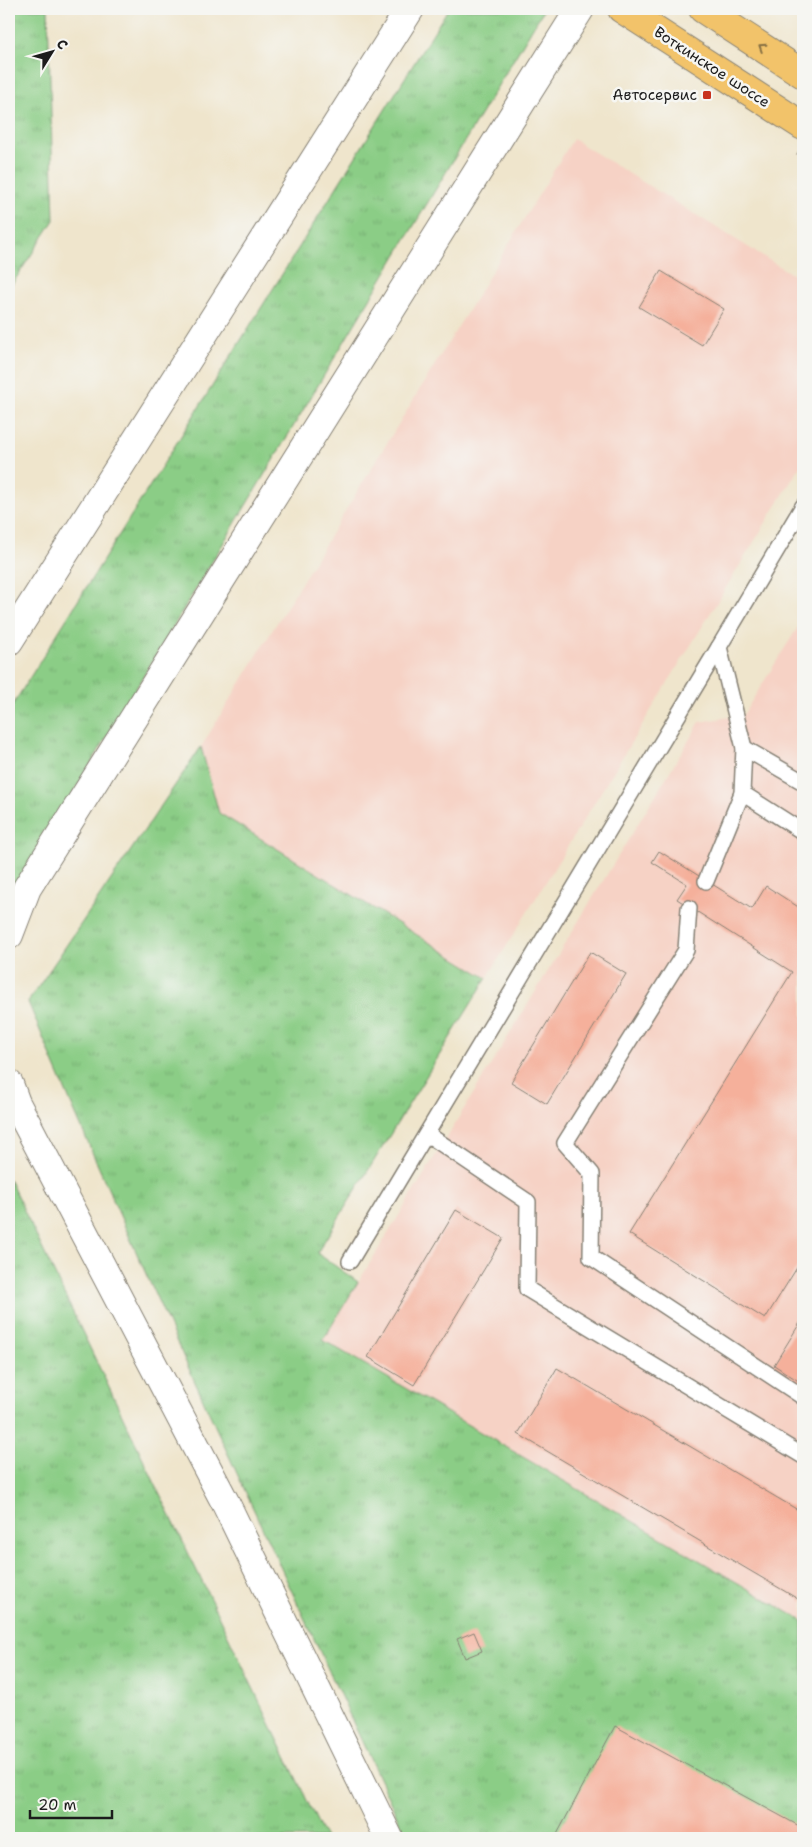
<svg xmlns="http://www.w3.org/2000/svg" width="812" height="1847" font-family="'Shantell Sans',sans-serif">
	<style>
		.built { fill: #f6d2c5 }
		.grass { fill: url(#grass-tufts); stroke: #547451 }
		.building { fill: #f5b09b }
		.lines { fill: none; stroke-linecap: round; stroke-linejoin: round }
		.service-casing { stroke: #868074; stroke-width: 18 }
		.minor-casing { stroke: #868074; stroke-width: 30 }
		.primary-casing { stroke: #868074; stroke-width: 30 }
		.path { stroke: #868074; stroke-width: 3; stroke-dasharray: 1 4; stroke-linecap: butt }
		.service { stroke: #fff; stroke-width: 15 }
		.minor { stroke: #fff; stroke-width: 28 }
		.primary { stroke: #f2c36a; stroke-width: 28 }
		.oneway { stroke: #877043 }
		.poi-dot { fill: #c8321e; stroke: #f6f6f2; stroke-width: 2 }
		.labels { text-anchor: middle; stroke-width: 5; stroke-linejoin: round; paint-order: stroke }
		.street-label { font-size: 15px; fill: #1c1c1c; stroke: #f6f6f2 }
		.poi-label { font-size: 15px; fill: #1c1c1c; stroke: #f6f6f2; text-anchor: end }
	</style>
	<defs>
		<pattern id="grass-tufts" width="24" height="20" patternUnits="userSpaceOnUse" patternTransform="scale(1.25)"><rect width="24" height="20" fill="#8bcd86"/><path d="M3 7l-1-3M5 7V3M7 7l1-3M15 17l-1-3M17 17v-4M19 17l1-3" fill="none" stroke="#77af73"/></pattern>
	</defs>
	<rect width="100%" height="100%" fill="#f6f6f2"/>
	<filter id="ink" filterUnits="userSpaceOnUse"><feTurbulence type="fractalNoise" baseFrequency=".02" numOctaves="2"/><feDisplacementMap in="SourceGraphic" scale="10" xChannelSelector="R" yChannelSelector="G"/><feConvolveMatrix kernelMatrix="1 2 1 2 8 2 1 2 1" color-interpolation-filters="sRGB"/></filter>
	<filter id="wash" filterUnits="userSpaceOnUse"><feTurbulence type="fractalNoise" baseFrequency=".0096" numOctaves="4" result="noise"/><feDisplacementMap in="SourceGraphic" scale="20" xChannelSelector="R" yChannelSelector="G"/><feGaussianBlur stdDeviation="1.12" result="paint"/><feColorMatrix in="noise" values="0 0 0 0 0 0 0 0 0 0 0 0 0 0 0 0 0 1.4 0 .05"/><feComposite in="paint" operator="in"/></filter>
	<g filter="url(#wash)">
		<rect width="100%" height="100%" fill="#efe5cc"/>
		<g class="built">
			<path d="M 573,139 L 803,281 L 803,462 L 487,978 L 219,813 L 201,747 Z"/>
			<path d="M 803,619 L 803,1621 L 323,1340 L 700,722 L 743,715 Z"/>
		</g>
		<g class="grass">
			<path d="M 9,9 L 48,9 L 54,220 L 9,289 Z"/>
			<path d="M 448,9 L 544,9 L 9,900 L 9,711 Z"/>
			<path d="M 201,747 L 219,813 L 487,978 L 317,1253 L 358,1282 L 323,1340 L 803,1621 L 803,1838 L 407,1838 C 278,1561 146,1285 28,1002 Z"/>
			<path d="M 9,1179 L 325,1838 L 9,1838 Z"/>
		</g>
		<g id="blocks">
			<g class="building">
				<path d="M 661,271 L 724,309 L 702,345 L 639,307 Z"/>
				<path d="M 659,851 L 752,909 L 766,886 L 803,910 L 803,1258 L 765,1319 L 629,1234 L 792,972 L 677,899 L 687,884 L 652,862 Z"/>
				<path d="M 590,952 L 626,974 L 547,1104 L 511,1082 Z"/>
				<path d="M 456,1210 L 503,1238 L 414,1385 L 368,1357 Z"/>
				<path d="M 803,1318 L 803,1384 L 774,1365 Z"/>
				<path d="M 557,1368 L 803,1513 L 803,1602 L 518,1434 Z"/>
				<path d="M 474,1632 L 482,1651 L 465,1658 L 457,1639 Z"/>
				<path d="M 615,1726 L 803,1828 L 803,1838 L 555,1838 Z"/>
			</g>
		</g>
	</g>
	<g filter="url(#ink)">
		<use href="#blocks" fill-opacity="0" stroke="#868074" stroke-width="1"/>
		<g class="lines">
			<defs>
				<g id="service">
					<path d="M 744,748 L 803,782"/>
					<path d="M 742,793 L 803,832"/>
					<path d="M 706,881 L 742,793 L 744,748 L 719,647 L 803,506"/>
					<path d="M 689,908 L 686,950 L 565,1143 L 592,1174 L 591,1257 L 803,1397"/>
					<path d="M 427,1134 L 528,1202 L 527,1289 L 803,1456"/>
					<path d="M 350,1261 L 719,647"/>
				</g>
				<g id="minor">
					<path d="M 9,641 L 410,9"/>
					<path d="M 9,935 L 27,888 L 580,9"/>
					<path d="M 9,1084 L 16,1103 L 225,1502 L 389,1838"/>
				</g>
				<g id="primary">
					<path d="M 622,9 L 803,126"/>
					<path d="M 703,9 L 803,74"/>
				</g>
			</defs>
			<use href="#service" class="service-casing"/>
			<use href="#minor" class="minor-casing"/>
			<use href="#primary" class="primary-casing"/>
			<path class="path" d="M 797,153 L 803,157"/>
			<use href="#service" class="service"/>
			<use href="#minor" class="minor"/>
			<use href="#primary" class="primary"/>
		</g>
		<defs><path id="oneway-chevron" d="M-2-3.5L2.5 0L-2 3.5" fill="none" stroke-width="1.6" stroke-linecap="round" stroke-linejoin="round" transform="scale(1.25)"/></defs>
		<use class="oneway" href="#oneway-chevron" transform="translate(762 47) rotate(-147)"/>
	</g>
	<rect class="poi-dot" x="702" y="90" width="10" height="10" rx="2.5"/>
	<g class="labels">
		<g class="street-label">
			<text transform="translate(712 67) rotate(33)" y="5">Воткинское шоссе</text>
		</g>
		<g class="poi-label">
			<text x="697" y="100">Автосервис</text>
		</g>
	</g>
	<rect width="812" height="1847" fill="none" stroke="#f6f6f2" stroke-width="30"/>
	<g transform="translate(52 52) rotate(53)" stroke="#f6f6f2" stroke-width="4" paint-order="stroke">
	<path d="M0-4L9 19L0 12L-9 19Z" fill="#1c1c1c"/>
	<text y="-8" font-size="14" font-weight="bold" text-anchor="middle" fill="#1c1c1c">С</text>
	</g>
	<path d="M30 1810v8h82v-8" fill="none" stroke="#1c1c1c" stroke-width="2.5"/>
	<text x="38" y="1810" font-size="15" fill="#1c1c1c" stroke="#f6f6f2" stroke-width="4" paint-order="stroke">20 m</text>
</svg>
